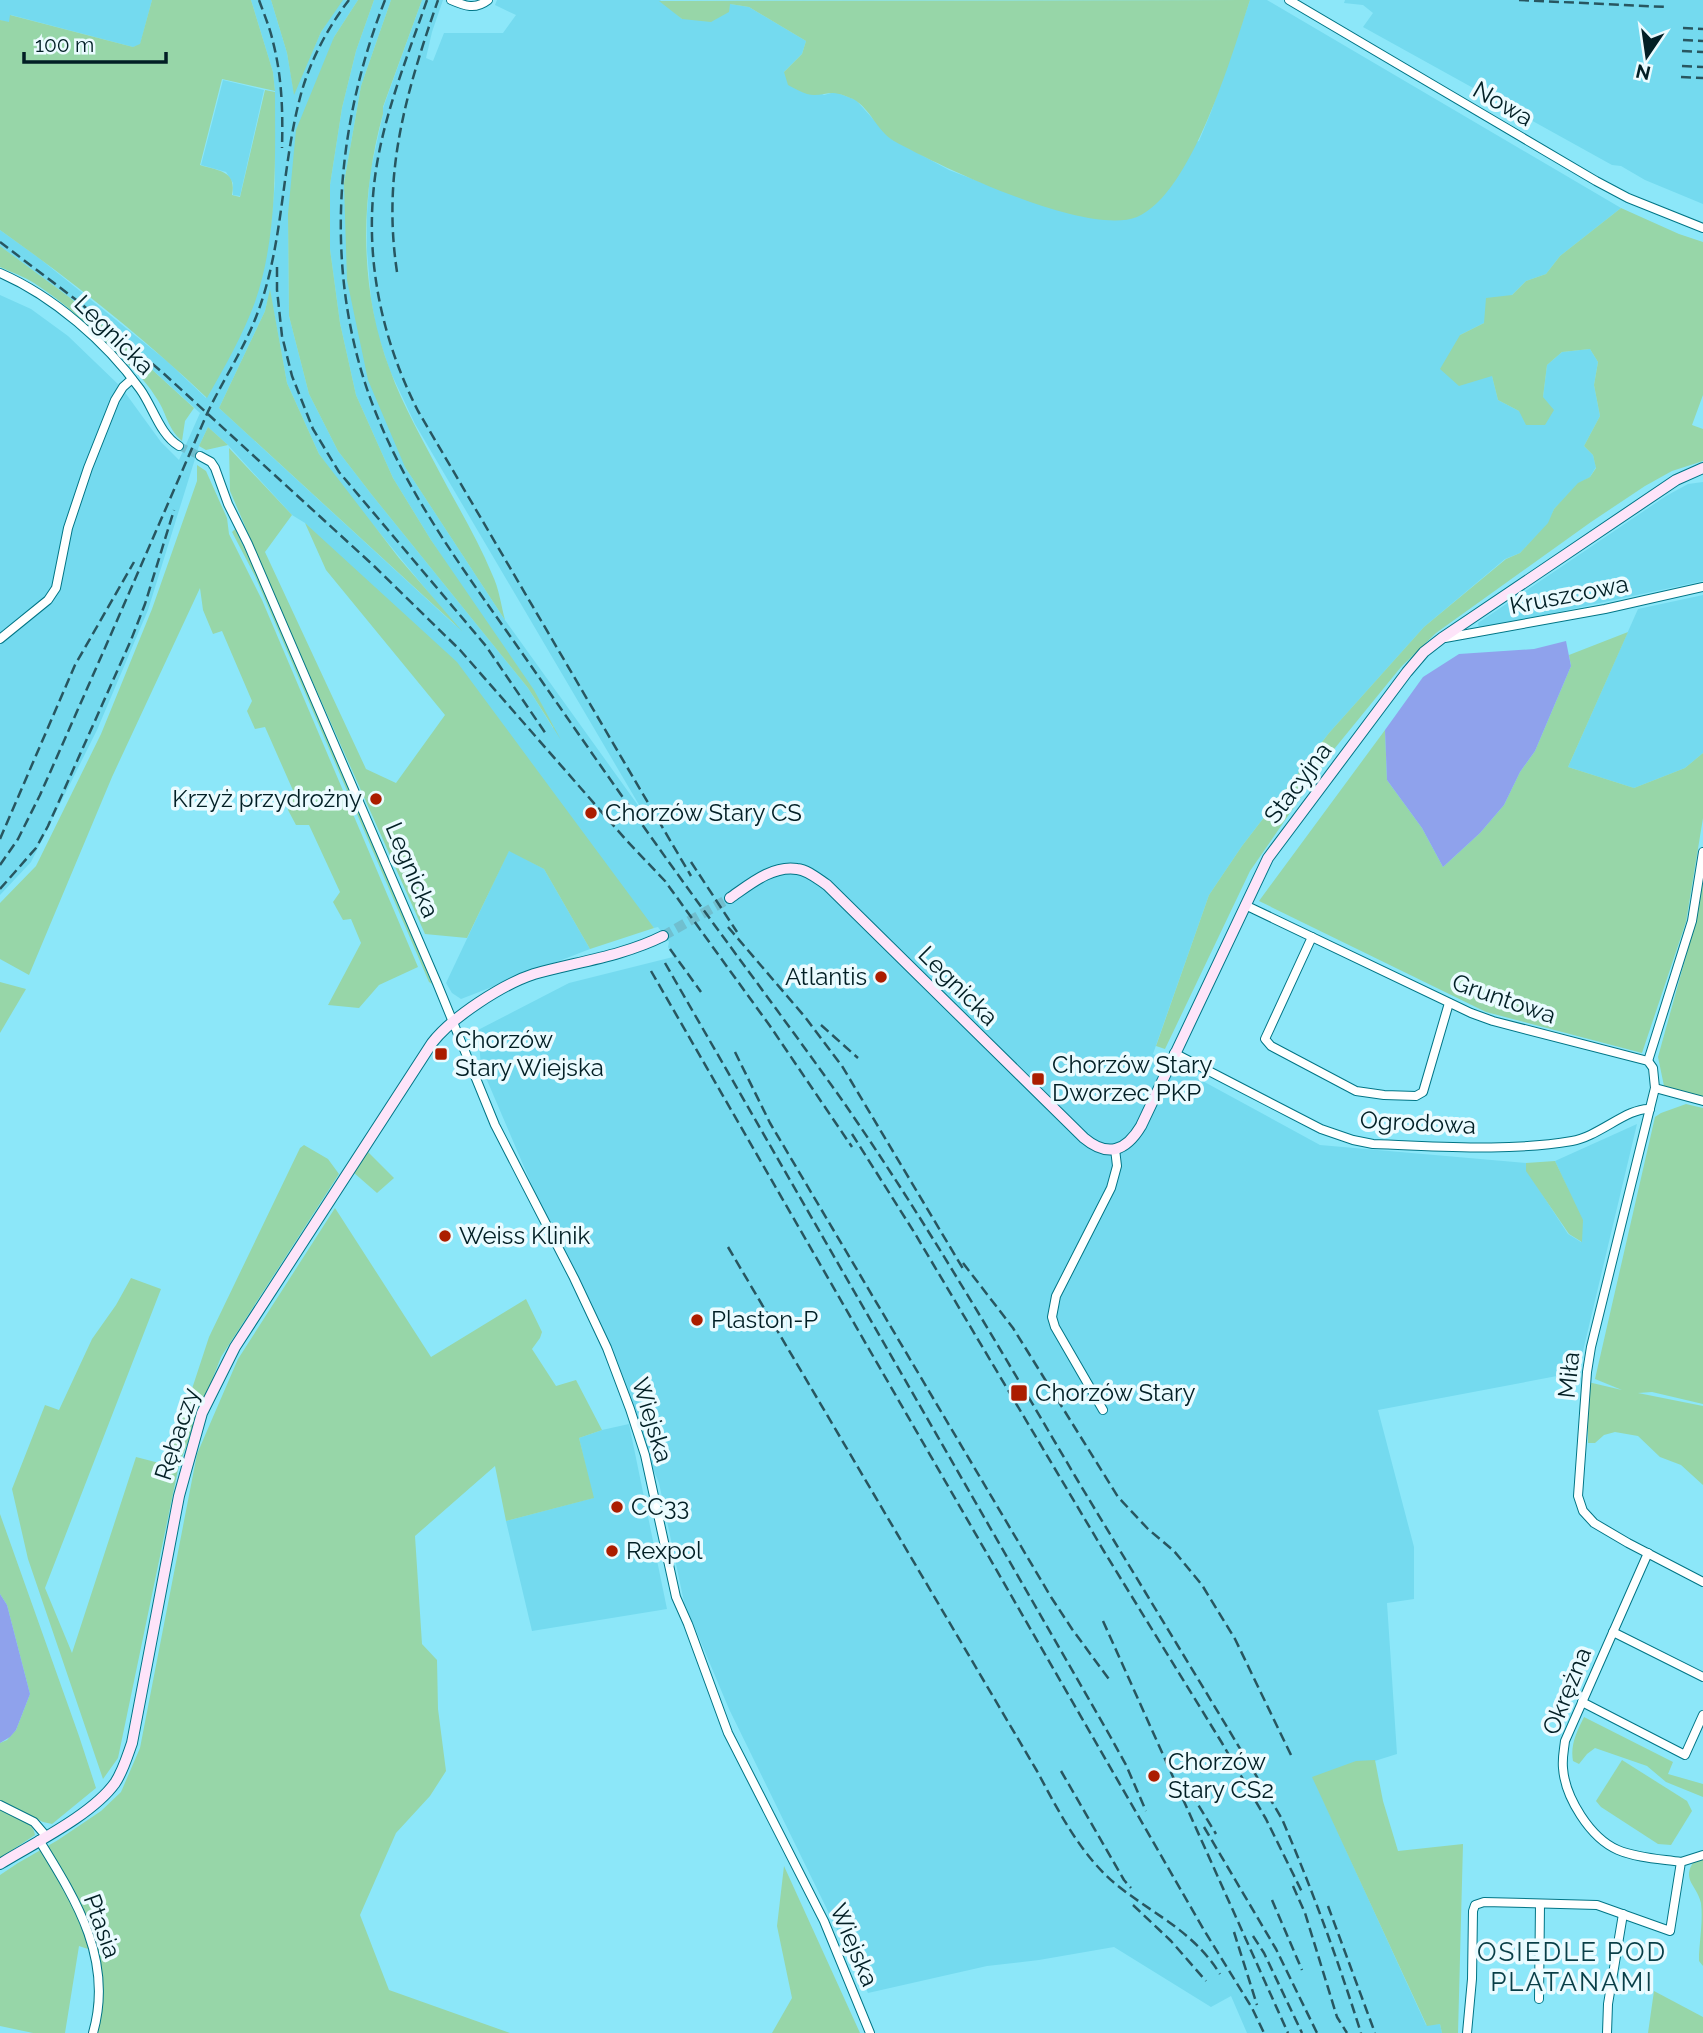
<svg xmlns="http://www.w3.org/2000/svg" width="1703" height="2033" font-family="Raleway,sans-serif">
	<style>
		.built { fill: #74daef; fill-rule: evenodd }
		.green { fill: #97d6a8 }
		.water { fill: #8fa2ec }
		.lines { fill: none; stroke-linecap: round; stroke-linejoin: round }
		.street-tunnel { stroke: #70bfcf; stroke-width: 8; stroke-dasharray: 8 4; stroke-linecap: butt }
		.secondary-tunnel { stroke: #70bfcf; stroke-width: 10; stroke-dasharray: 10 5; stroke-linecap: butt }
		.street-casing { stroke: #007586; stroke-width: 10 }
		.secondary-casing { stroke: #007586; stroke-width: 12 }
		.street { stroke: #fff; stroke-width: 8 }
		.secondary { stroke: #fde4f9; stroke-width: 10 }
		.rail { stroke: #285660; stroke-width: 2.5; stroke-dasharray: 10 5; stroke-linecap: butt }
		.poi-dot { fill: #ab1d00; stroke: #eafbff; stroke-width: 2.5 }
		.labels { text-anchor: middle; stroke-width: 7; stroke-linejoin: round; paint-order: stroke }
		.street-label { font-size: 24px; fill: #021f25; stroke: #eafbff }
		.poi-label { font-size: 24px; fill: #021f25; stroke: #eafbff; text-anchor: start }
		.neighbourhood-label { font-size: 26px; letter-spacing: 2px; fill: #093f48; stroke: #eafbff }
	</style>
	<rect width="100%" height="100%" fill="#8ce7f9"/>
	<g class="built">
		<path d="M 0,0 L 152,0 L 140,45 L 133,47 L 11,15 L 9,23 L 0,20 Z"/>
		<path d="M 251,0 L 271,0 L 287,53 L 294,93 L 321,32 L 342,0 L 358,0 L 334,37 L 288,214 L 289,316 L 309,394 L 338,451 L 372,495 L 528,688 L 553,728 L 554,727 L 431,540 L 393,478 L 356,395 L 340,323 L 330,249 L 330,185 L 342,108 L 356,51 L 374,0 L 391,0 L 361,86 L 344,183 L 405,467 L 505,620 L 645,815 L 415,424 L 390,371 L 377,332 L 371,299 L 367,251 L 367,214 L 370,173 L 383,114 L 383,108 L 422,0 L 443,0 L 432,32 L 426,58 L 433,61 L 444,33 L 503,33 L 516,15 L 495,5 L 497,0 L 660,0 L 682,19 L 730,4 L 749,7 L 806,41 L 802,54 L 784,72 L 824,95 L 835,92 L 856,100 L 890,138 L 949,170 L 1009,193 L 1199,141 L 1211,112 L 1250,0 L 1267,0 L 1621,208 L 1560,256 L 1546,274 L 1526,281 L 1484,323 L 1460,335 L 1492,376 L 1498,400 L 1519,411 L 1543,397 L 1547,365 L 1562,352 L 1590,349 L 1598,362 L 1594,385 L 1600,416 L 1584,446 L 1593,455 L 1596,467 L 1590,477 L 1578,484 L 1554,509 L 1549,523 L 1520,553 L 1505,559 L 1424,627 L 1329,733 L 1242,846 L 1209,895 L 1153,1054 L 1320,1145 L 1526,1163 L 1527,1171 L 1568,1234 L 1581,1242 L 1582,1220 L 1555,1161 L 1637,1124 L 1578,1372 L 1378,1410 L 1414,1547 L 1414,1599 L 1387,1603 L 1397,1754 L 1314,1780 L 1426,2025 L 1440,2024 L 1442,2033 L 1247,2033 L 1231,1996 L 1211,2007 L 1114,1947 L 1039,1960 L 987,1966 L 868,1993 L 729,1709 L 684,1602 L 659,1483 L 481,1066 L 478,1030 L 569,983 L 673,957 L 668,947 L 669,942 L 658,927 L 654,928 L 305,523 L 292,515 L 228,445 L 208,427 L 199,446 L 148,610 L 97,730 L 31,862 L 0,895 L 0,295 L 31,309 L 68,336 L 121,387 L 161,442 L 179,460 L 200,413 L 112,333 L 69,297 L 0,246 L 0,230 L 39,258 L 167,361 L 206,398 L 270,235 L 275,183 L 275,92 L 273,72 ZM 270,291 L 287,383 L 319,454 L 347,493 L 456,626 L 219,408 L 265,311 Z"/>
		<path d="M 1345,0 L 1703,0 L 1703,204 L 1645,180 L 1621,166 L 1612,165 L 1363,27 L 1373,13 L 1363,5 L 1344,3 Z"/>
		<path d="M 223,80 L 264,90 L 240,196 L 233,195 L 233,183 L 226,172 L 201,165 Z"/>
		<path d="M 1703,482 L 1703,581 L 1479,629 L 1478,623 L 1666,496 L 1688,484 Z"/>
		<path d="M 1703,595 L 1703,753 L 1685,768 L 1634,788 L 1568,767 L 1638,609 Z"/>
		<path d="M 509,850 L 544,869 L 590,949 L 461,999 L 452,993 L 446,983 Z"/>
		<path d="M 629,1424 L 667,1609 L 532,1631 L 506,1521 L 593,1498 L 579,1438 L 602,1430 Z"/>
	</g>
	<g class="green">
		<path d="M 152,0 L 251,0 L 273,72 L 275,91 L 222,79 L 200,165 C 218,171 237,170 232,195 L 240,197 L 265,90 L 275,92 C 275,162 278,235 255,302 C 243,335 224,368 207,398 C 143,337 72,281 0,230 L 0,20 L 9,22 L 10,15 L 133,47 L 140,44 Z"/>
		<path d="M 271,0 L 343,0 L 321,32 L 294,95 L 287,53 Z"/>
		<path d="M 358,0 L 374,0 L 356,51 L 342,108 L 330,185 L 330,249 L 340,323 L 356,395 L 393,478 L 431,540 L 534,690 L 561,740 L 528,688 L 372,495 L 338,451 L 309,394 L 289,316 L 288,214 L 296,130 L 334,37 Z"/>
		<path d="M 391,0 L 422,0 L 383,107 L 383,114 C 360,197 359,289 390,370 C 403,406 423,440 441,475 C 458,507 478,540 492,574 C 499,588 501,605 505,620 L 405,467 L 368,380 L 347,280 L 344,183 L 361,86 Z"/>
		<path d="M 1250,0 C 1232,54 1192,194 1137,217 C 1087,237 941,167 894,141 C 877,131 870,108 853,99 C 848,97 839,93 833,93 C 825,93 816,97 807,94 C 801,92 794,88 788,85 L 784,72 L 802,54 L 806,41 L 749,7 L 730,4 L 729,12 L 711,22 L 682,19 L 659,1 Z"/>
		<path d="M 1621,208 L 1679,234 L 1703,242 L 1703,395 L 1692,425 L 1703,429 L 1703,461 L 1672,471 L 1645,486 L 1591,522 L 1436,633 L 1401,667 L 1335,748 L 1250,871 L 1165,1049 L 1156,1046 L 1209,895 L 1242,846 L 1329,733 L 1424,627 L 1506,559 L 1520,553 L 1548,523 L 1554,509 L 1578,483 L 1590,477 L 1596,468 L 1593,455 L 1584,446 L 1600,416 L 1594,385 L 1598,362 L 1590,349 L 1562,352 L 1547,365 L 1543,397 L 1554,410 L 1545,425 L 1526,425 L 1519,411 L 1498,400 L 1492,376 L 1459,386 L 1440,369 L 1460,335 L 1484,323 L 1486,298 L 1512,295 L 1526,281 L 1546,274 L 1560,256 Z"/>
		<path d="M 0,246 L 69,297 L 112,333 L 194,408 L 185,421 L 182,441 C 166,427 167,412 155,396 C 145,379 129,366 116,352 C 90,327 64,302 34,283 C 23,276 11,272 0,267 Z"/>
		<path d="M 270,289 L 287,383 L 319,454 L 399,558 L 462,631 L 219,408 L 265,311 Z"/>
		<path d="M 208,427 L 228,445 L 206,450 L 199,446 Z"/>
		<path d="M 229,448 L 292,515 L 265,552 L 366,769 L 396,783 L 445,715 L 326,570 L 305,523 L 457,662 L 654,928 L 590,949 L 544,869 L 509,851 L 467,938 L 425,934 L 286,622 L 230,491 Z"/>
		<path d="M 197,465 L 206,471 L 227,518 L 229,534 L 262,600 L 418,967 L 379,985 L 359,1008 L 328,1005 L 361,943 L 351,919 L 343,920 L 333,902 L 340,892 L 309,825 L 296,825 L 288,810 L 295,795 L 265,727 L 255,729 L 247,711 L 252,701 L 222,631 L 213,634 L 203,610 L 200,588 L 112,777 L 29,975 L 0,959 L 0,903 L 36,866 L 101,734 L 152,609 L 197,481 Z"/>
		<path d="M 235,529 L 253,566 L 337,758 L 432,984 L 429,982 L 255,576 L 232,532 Z"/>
		<path d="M 1628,632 L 1568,767 L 1634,788 L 1685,768 L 1703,753 L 1703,818 L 1686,922 L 1642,1053 L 1486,1012 L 1259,901 L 1385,730 L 1387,780 L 1422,828 L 1443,867 L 1480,833 L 1504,805 L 1520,772 L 1535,751 L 1571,666 L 1569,655 Z"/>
		<path d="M 1703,877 L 1703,1097 L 1664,1086 L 1658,1057 L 1694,927 Z"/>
		<path d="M 0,982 L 26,989 L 0,1033 Z"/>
		<path d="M 1686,1104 L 1703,1108 L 1703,1404 L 1652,1392 L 1638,1393 L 1703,1406 L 1703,1485 L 1681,1465 L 1660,1457 L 1638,1436 L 1615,1432 L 1604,1435 L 1595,1443 L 1588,1443 L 1588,1382 L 1622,1390 L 1595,1379 L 1655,1117 L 1661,1113 Z"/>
		<path d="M 304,1145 L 328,1159 L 339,1174 L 221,1357 L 179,1465 L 118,1758 L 103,1779 L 28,1559 L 12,1489 L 45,1405 L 59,1410 L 92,1339 L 116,1305 L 131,1278 L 161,1289 L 45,1588 L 72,1653 L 136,1457 L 167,1465 L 209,1337 L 300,1148 Z"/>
		<path d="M 367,1151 L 394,1178 L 377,1193 L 353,1172 Z"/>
		<path d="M 1555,1161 L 1583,1220 L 1582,1242 L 1569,1234 L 1526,1171 L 1526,1163 Z"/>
		<path d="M 335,1208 L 431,1357 L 526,1299 L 542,1332 L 540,1338 L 532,1349 L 556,1386 L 576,1380 L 602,1430 L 579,1438 L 594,1498 L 506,1521 L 495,1466 L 415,1536 L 422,1644 L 437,1660 L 438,1709 L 446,1771 L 430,1796 L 396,1833 L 360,1915 L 389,1990 L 510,2033 L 90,2033 L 100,1953 L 79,1946 L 65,2033 L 33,2033 L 0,2026 L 0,1875 L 18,1863 L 58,1840 L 101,1811 L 121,1792 L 140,1748 L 197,1454 L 238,1359 Z"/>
		<path d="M 0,1514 L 79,1736 L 96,1788 L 52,1824 L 43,1822 L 0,1801 L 0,1743 L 7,1740 L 16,1730 L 30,1694 L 7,1605 L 0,1594 Z"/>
		<path d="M 1584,1717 L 1673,1762 L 1668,1774 L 1703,1784 L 1703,1797 L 1666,1782 L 1647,1766 L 1595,1748 L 1587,1754 L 1579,1764 L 1573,1761 C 1570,1745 1577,1731 1584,1717 Z"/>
		<path d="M 1375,1760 L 1383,1801 L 1398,1851 L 1463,1844 L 1458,2033 L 1442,2033 L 1440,2024 L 1427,2026 L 1312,1777 L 1356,1761 Z"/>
		<path d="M 1622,1760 L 1687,1801 L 1692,1811 L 1671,1845 L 1658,1844 L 1601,1807 L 1596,1801 Z"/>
		<path d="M 0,1808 C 13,1814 33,1820 35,1835 L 0,1858 Z"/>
		<path d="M 1703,1859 L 1703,1966 L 1699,1961 L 1699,1955 C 1700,1938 1703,1920 1701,1903 C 1697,1885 1681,1880 1694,1861 Z"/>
		<path d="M 784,1866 L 860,2033 L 772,2033 L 792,1998 L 777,1926 Z"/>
		<path d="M 1654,1991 L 1703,2017 L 1703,2033 L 1648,2033 Z"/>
	</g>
	<g class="water">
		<path d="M 1566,641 L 1571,666 L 1535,751 L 1520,772 L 1504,805 L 1480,833 L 1443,867 L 1422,828 L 1387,780 L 1385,730 L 1423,677 L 1459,654 L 1534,649 Z"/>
		<path d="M 0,1594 L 7,1605 L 30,1694 L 16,1730 L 10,1737 L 0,1743 Z"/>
	</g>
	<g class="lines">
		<path class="street-tunnel" d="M 179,446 L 200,456"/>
		<path class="secondary-tunnel" d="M 663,936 L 730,898"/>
		<defs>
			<g id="street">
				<path d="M 451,0 C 465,6 475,10 488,0"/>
				<path d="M 1289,0 L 1596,181 L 1628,198 L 1703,228"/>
				<path d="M 0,273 C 53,296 106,342 140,389 C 153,407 160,435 179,446"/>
				<path d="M 200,456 L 211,462 L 215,468 L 228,504 L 248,544 L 437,983 L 495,1125 L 574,1278 L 607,1348 L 630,1409 L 645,1455 L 676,1597 L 688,1624 L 728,1733 L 824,1921 L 870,2033"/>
				<path d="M 1445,638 L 1605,609 L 1703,587"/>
				<path d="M 0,639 L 48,600 L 56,588 L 68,528 L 88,468 L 115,400 L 123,387 L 132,379"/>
				<path d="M 1245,905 L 1471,1013 L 1493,1021 L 1648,1061 L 1653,1068 L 1655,1088 L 1591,1347 L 1587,1372 L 1578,1496 L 1583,1511 L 1594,1523 L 1628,1543 L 1703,1582"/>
				<path d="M 1312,937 L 1265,1039 L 1271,1046 L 1356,1091 L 1384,1095 L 1416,1096 L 1423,1092 L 1449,1003"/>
				<path d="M 1174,1053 L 1321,1129 L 1353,1140 L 1373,1144 C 1438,1146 1507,1152 1572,1141 C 1598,1137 1628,1107 1650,1109"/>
				<path d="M 1648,1061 L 1692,921 L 1703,852"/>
				<path d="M 1655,1088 L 1703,1101"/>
				<path d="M 1103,1410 L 1055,1327 L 1052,1317 L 1056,1296 L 1111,1188 L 1117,1166 L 1115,1149"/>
				<path d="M 1648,1553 L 1565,1741 C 1564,1750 1562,1758 1563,1768 C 1565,1797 1590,1838 1618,1850 C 1637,1858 1661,1859 1681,1862"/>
				<path d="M 1613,1632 L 1703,1677"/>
				<path d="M 1582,1702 L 1685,1755 L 1703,1715"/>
				<path d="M 0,1805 L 34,1822 L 46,1836"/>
				<path d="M 39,1840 C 76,1900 114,1960 93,2033"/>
				<path d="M 1539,1999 L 1540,1904"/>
				<path d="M 1467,2033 L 1472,1979 L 1473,1911 L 1475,1905 L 1484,1902 L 1597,1905 L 1670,1931 L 1681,1862 L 1703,1855"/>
				<path d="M 1607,2033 L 1608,2004 L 1623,1914"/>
			</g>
			<g id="secondary">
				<path d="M 730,898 C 749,885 772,865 797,869 C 808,870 818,879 827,885 L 1084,1138 C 1108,1158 1126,1151 1141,1126 L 1268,858 L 1407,672 L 1424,652 L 1442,638 L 1676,480 L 1703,468"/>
				<path d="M 0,1864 C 34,1843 92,1815 115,1783 C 123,1771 127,1757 132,1743 L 179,1496 L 202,1413 L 235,1347 L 432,1043 C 452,1017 503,984 534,974 C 577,962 623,956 663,936"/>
			</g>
		</defs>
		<use href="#street" class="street-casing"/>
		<use href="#secondary" class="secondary-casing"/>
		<use href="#street" class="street"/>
		<use href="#secondary" class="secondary"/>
		<g class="rail">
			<path d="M 259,0 C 264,14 270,28 273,42 C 282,77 283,112 282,148"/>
			<path d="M 385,0 C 336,125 324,264 368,392 C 403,492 469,577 529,663 C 571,723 613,784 656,844 C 717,930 781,1014 842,1100 C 926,1221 1000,1349 1075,1476 C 1144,1591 1214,1704 1282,1819 C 1312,1889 1338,1960 1361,2033"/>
			<path d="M 427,0 C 409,52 388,104 378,158 C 362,245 378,332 418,411 L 691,876"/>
			<path d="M 1519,0 L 1667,7"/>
			<path d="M 1683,28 L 1703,29"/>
			<path d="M 1683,40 L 1703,41"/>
			<path d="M 1682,51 L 1703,52"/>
			<path d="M 1682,66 L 1703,67"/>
			<path d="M 1681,77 L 1703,78"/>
			<path d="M 0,242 L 79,302 L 162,372 L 374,566 L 460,650 L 627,841 L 665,881 L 770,1026 L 852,1147"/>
			<path d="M 277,267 L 277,290 L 282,336 L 292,376 L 313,429 L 339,472 L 486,646 L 546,734"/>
			<path d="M 397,272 C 382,172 406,93 438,0"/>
			<path d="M 0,839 L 75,665 L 134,562"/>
			<path d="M 691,862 L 737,932"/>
			<path d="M 0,865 L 18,839 L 40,795 C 96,669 151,543 206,416 C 221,383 243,351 256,317 C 284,246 281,167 301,94 C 310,61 328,27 349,0"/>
			<path d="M 0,889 L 36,848 L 48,826 L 131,640 L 145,604 L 174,510"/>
			<path d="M 728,927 L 805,1017 L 842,1066 L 965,1272"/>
			<path d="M 670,949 L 701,992"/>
			<path d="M 665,963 L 1110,1736 L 1126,1765 L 1146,1811"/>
			<path d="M 651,971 L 1204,1930 L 1252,2008 L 1264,2033"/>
			<path d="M 821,1025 L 858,1058"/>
			<path d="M 735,1052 L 770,1123 L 1051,1597 L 1072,1629 L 1111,1682"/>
			<path d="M 852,1134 L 914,1232 L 1105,1553 L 1222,1743 L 1266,1819 L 1302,1892"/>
			<path d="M 728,1247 L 1037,1771 C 1059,1812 1081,1856 1118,1886 C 1156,1916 1193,1931 1220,1974"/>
			<path d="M 963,1263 L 1013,1328 L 1118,1497 L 1148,1529 L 1174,1551 L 1202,1585 L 1235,1639 L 1291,1755"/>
			<path d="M 1103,1621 L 1288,2033"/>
			<path d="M 1061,1771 L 1124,1880 L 1131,1888"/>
			<path d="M 1183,1780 L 1216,1834"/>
			<path d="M 1204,1827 L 1276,1949 L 1317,2033"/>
			<path d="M 1293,1886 L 1305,1913 L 1337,2017 L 1347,2033"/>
			<path d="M 1272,1900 L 1302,1970"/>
			<path d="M 1133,1905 L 1171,1941 L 1206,1981"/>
			<path d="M 1328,1906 L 1375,2033"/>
			<path d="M 1234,1932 L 1257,2005"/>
			<path d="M 1253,1936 L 1264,1953 L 1302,2033"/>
		</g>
	</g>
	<g class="poi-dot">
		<circle cx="376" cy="799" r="7"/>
		<circle cx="591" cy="813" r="7"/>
		<circle cx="881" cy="977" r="7"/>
		<rect x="434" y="1047" width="14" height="14" rx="3.5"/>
		<rect x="1031" y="1072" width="14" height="14" rx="3.5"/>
		<circle cx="445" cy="1236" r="7"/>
		<circle cx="697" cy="1320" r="7"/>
		<rect x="1010" y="1384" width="18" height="18" rx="3.5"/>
		<circle cx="617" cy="1507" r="7"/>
		<circle cx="612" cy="1551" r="7"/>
		<circle cx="1154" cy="1776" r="7"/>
	</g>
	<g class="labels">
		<g class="street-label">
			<text transform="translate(1503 104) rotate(30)" y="8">Nowa</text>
			<text transform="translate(114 335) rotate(45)" y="8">Legnicka</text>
			<text transform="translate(1569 595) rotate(-11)" y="8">Kruszcowa</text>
			<text transform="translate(1298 783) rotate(-53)" y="8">Stacyjna</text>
			<text transform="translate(412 870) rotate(67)" y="8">Legnicka</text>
			<text transform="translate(958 986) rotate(45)" y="8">Legnicka</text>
			<text transform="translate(1504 999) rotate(19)" y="8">Gruntowa</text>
			<text transform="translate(1418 1123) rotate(3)" y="8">Ogrodowa</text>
			<text transform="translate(1569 1375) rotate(-84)" y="8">Miła</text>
			<text transform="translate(652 1420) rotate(73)" y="8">Wiejska</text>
			<text transform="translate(177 1434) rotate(-72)" y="8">Rębaczy</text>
			<text transform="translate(1567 1691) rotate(-68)" y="8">Okrężna</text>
			<text transform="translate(102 1926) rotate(70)" y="8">Ptasia</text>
			<text transform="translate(854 1945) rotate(67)" y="8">Wiejska</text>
		</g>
		<g class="poi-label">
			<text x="362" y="807" text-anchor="end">Krzyż przydrożny</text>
			<text x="605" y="821">Chorzów Stary CS</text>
			<text x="867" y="985" text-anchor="end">Atlantis</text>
			<text x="455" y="1048">Chorzów<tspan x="455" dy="28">Stary Wiejska</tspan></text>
			<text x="1052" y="1073">Chorzów Stary<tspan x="1052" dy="28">Dworzec PKP</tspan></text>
			<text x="459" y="1244">Weiss Klinik</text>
			<text x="711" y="1328">Plaston-P</text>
			<text x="1035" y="1401">Chorzów Stary</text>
			<text x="631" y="1515">CC33</text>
			<text x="626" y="1559">Rexpol</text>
			<text x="1168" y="1770">Chorzów<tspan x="1168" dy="28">Stary CS2</tspan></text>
		</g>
		<g class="neighbourhood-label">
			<text x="1572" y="1961">OSIEDLE POD<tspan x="1572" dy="30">PLATANAMI</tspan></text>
		</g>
	</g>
	<g transform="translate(1647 56) rotate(193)" stroke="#eafbff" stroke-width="5" paint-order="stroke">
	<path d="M0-5L12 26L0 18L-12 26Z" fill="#021f25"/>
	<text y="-10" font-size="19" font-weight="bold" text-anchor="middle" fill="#021f25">N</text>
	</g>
	<path d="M24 52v10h142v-10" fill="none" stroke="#021f25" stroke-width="3.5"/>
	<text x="35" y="52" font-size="21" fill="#021f25" stroke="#eafbff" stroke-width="5" paint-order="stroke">100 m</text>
</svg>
